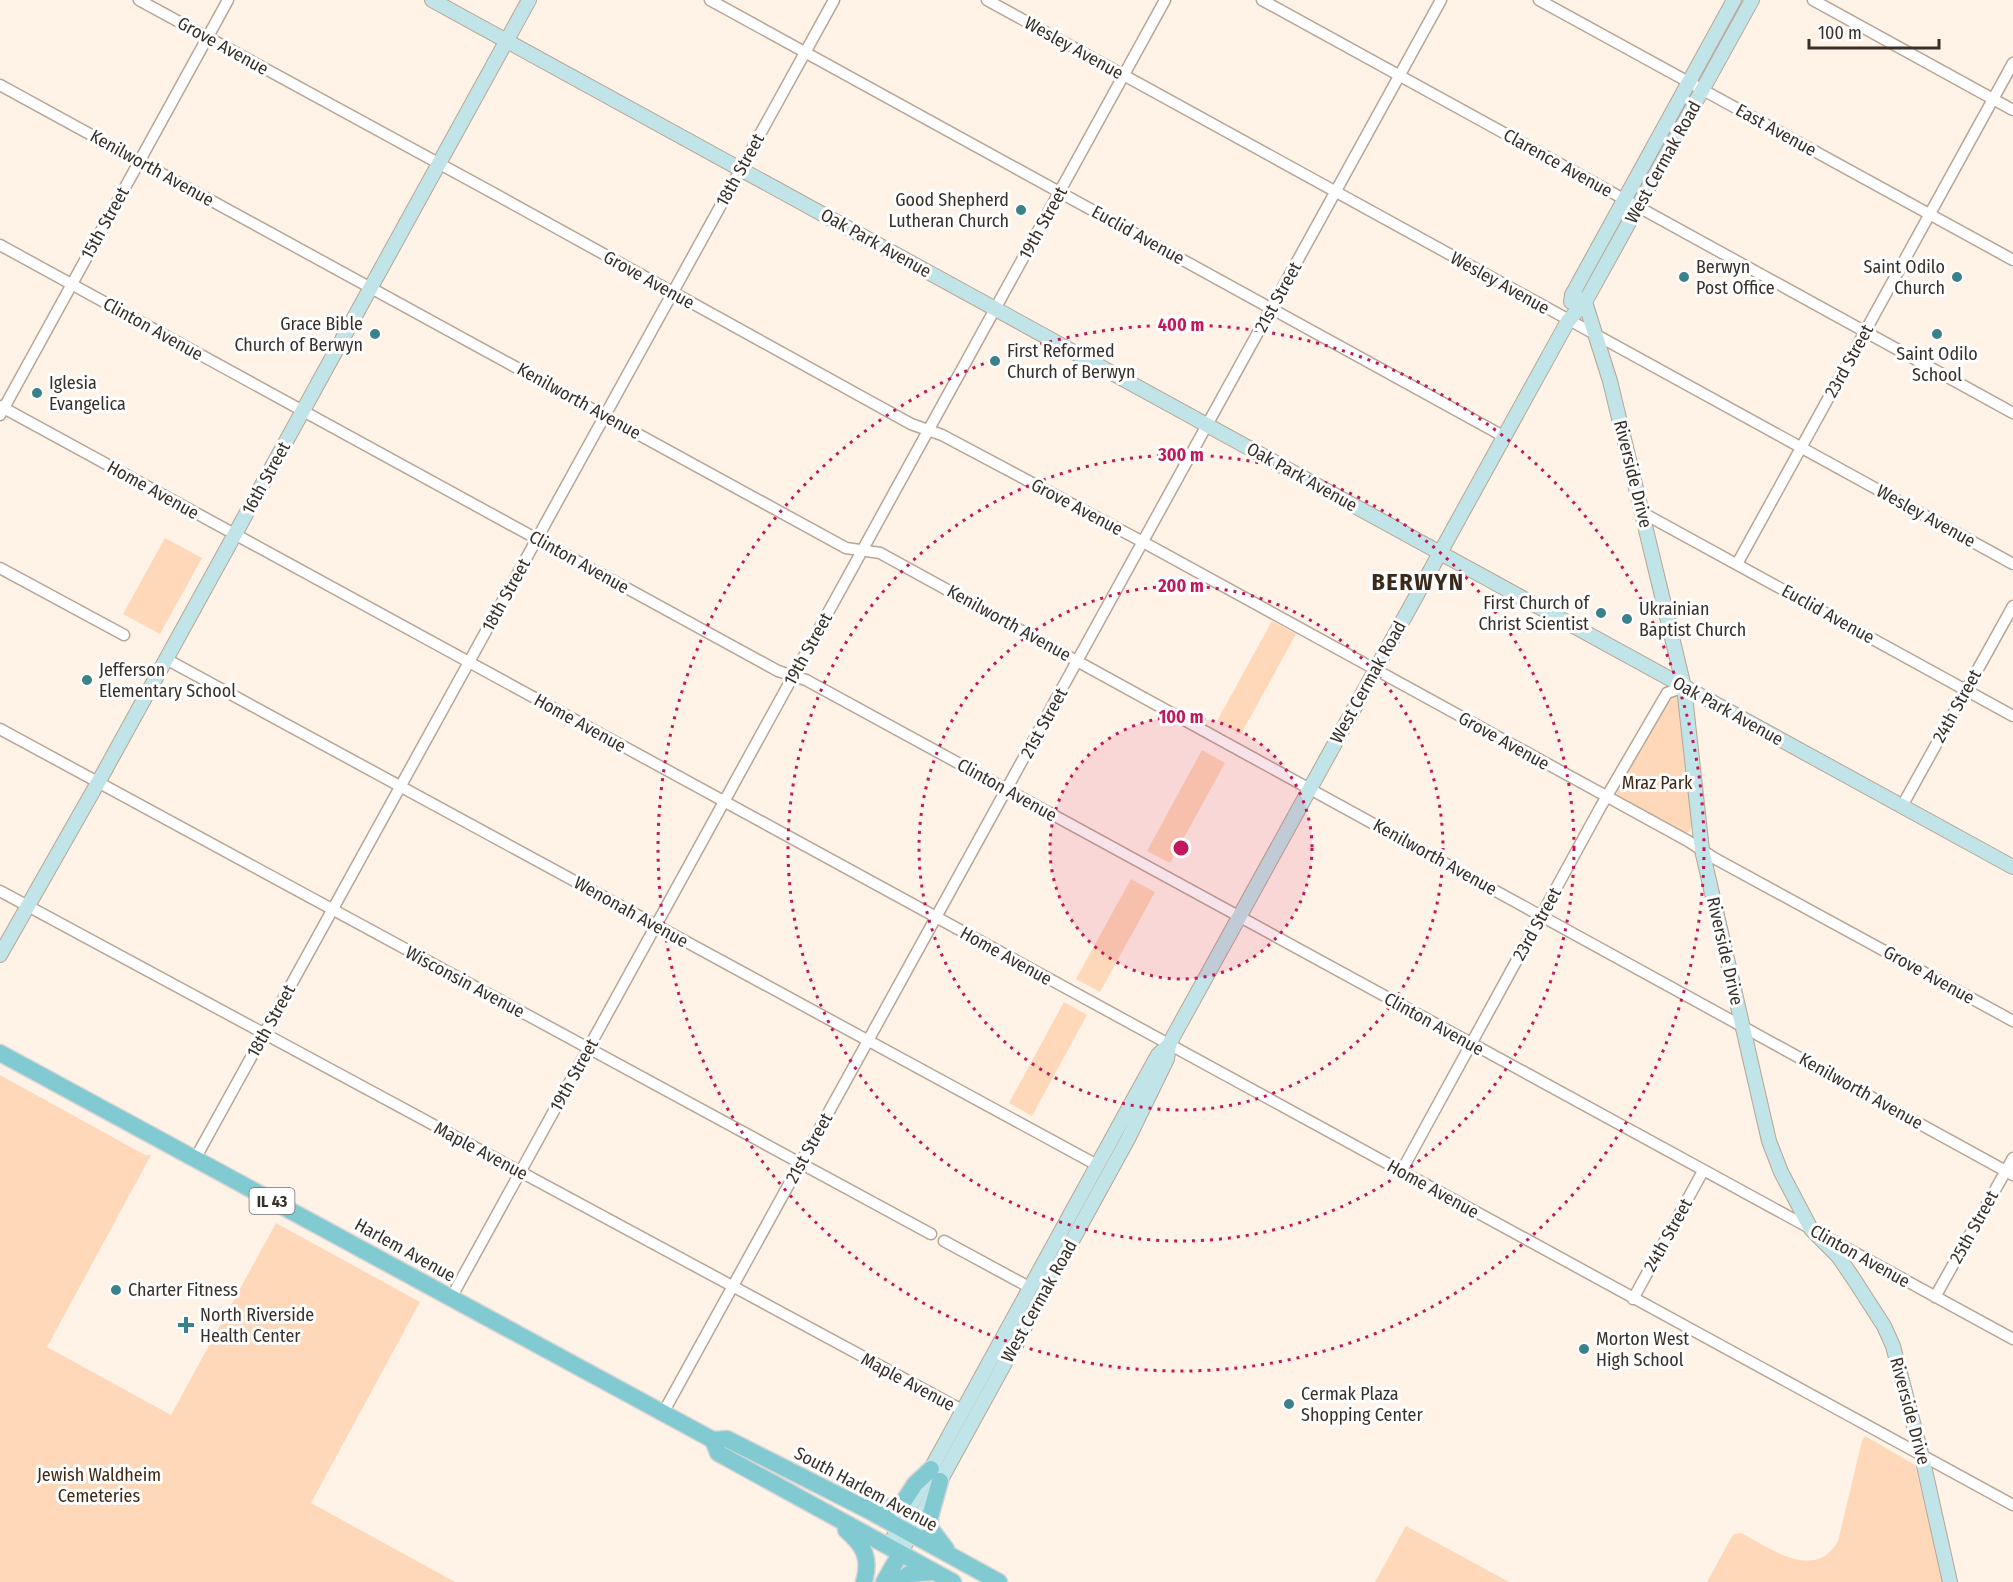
<svg xmlns="http://www.w3.org/2000/svg" width="2013" height="1582" font-family="'Fira Sans Condensed',sans-serif">
	<style>
		.green { fill: #fed8b9 }
		.lines { fill: none; stroke-linecap: round; stroke-linejoin: round }
		.street-casing { stroke: #b9a594; stroke-width: 13 }
		.secondary-casing { stroke: #b9a594; stroke-width: 16 }
		.primary-casing { stroke: #d7d6d4; stroke-width: 19 }
		.street { stroke: #fff; stroke-width: 10 }
		.secondary { stroke: #c0e4e8; stroke-width: 14 }
		.primary { stroke: #82cad1; stroke-width: 16 }
		.ring { fill: none; stroke: #c2185b; stroke-width: 3; stroke-dasharray: 3 6 }
		.poi-dot { fill: #3a828a; stroke: #fff; stroke-width: 2 }
		.labels { text-anchor: middle; stroke-width: 6; stroke-linejoin: round; paint-order: stroke }
		.shield { fill: #fff; stroke: #746e69; stroke-width: 1.5 }
		.shield-label { font-size: 16px; font-weight: bold; fill: #383029 }
		.street-label { font-size: 18px; fill: #383029; stroke: #fff }
		.poi-label { font-size: 18px; fill: #383029; stroke: #fff; text-anchor: start }
		.park-label { font-size: 18px; fill: #3f2711; stroke: #fff }
		.district-label { font-size: 24px; font-weight: bold; letter-spacing: 1.5px; fill: #3a2a1c; stroke: #fff }
		.centre { fill: #c2185b; stroke: #fff; stroke-width: 3 }
		.ring-label { font-size: 18px; text-anchor: middle; font-weight: bold; fill: #c2185b; stroke: #fff; stroke-width: 6; stroke-linejoin: round; paint-order: stroke }
	</style>
	<rect width="100%" height="100%" fill="#fff2e7"/>
	<g class="green">
		<path d="M 165,538 L 202,558 L 160,634 L 123,614 Z"/>
		<path d="M 1272,621 L 1296,634 L 1241,734 L 1217,721 Z"/>
		<path d="M 1676,695 L 1684,723 L 1692,825 L 1689,832 L 1684,833 L 1619,798 L 1617,794 L 1618,788 L 1664,705 L 1671,696 Z"/>
		<path d="M 1202,750 L 1225,763 L 1170,863 L 1147,851 Z"/>
		<path d="M 1131,879 L 1155,892 L 1100,992 L 1076,979 Z"/>
		<path d="M 1064,1002 L 1087,1015 L 1032,1116 L 1009,1103 Z"/>
		<path d="M 0,1075 L 145,1155 L 151,1155 L 47,1347 L 171,1415 L 276,1223 L 420,1302 L 311,1503 L 455,1582 L 0,1582 Z"/>
		<path d="M 1865,1436 L 1915,1465 L 1943,1582 L 1707,1582 L 1730,1540 L 1734,1534 L 1741,1533 C 1770,1548 1816,1582 1838,1541 L 1862,1441 Z"/>
		<path d="M 1406,1526 L 1509,1582 L 1375,1582 Z"/>
	</g>
	<g class="lines">
		<defs>
			<g id="street">
				<path d="M 139,0 L 495,194 L 911,424 L 942,435 L 1143,542 L 1688,841 L 1714,858 L 2013,1021"/>
				<path d="M 710,0 L 1503,436"/>
				<path d="M 987,0 L 2013,564"/>
				<path d="M 1262,0 L 2013,413"/>
				<path d="M 1539,0 L 2013,260"/>
				<path d="M 1813,0 L 2013,110"/>
				<path d="M 0,85 L 846,548 L 880,553 L 2013,1175"/>
				<path d="M 0,245 L 778,671 L 806,680 L 2013,1339"/>
				<path d="M 0,406 L 2013,1505"/>
				<path d="M 0,415 L 228,0"/>
				<path d="M 1643,513 L 2013,716"/>
				<path d="M 1737,564 L 2013,63"/>
				<path d="M 0,568 L 124,635"/>
				<path d="M 166,659 L 1097,1165"/>
				<path d="M 0,729 L 931,1234"/>
				<path d="M 1902,806 L 2013,606"/>
				<path d="M 0,891 L 962,1410"/>
				<path d="M 195,1159 L 834,0"/>
				<path d="M 1401,1172 L 1600,808 L 1667,693 L 1684,687"/>
				<path d="M 944,1241 L 1029,1287"/>
				<path d="M 1935,1297 L 2013,1158"/>
				<path d="M 451,1298 L 1165,0"/>
				<path d="M 1633,1299 L 1703,1171"/>
				<path d="M 663,1413 L 1441,0"/>
			</g>
			<g id="secondary">
				<path d="M 432,0 L 2013,867"/>
				<path d="M 1572,295 L 1585,302 L 1610,381 L 1684,687 L 1702,850 L 1769,1141 L 1781,1172 L 1811,1229 L 1838,1256 L 1855,1281 L 1884,1326 L 1893,1346 L 1922,1457 L 1950,1582"/>
				<path d="M 1571,302 L 1572,295 L 1595,253 L 1734,0"/>
				<path d="M 0,955 L 104,772 L 529,0"/>
				<path d="M 888,1547 L 1133,1100 L 1158,1055 L 1169,1045 L 1174,1035 L 1568,321 L 1585,302 L 1752,0"/>
				<path d="M 900,1554 L 1128,1139 L 1167,1059 L 1169,1045"/>
			</g>
			<g id="primary">
				<path d="M 0,1053 L 713,1440 L 727,1439 L 864,1508 L 999,1582"/>
				<path d="M 713,1440 L 718,1453 L 953,1582"/>
				<path d="M 940,1481 L 930,1517 L 930,1528 L 946,1549"/>
				<path d="M 864,1508 L 896,1507 L 904,1501 L 915,1484 L 931,1469"/>
				<path d="M 846,1530 C 864,1546 871,1558 864,1582"/>
				<path d="M 884,1582 L 900,1554"/>
				<path d="M 898,1582 L 909,1574 L 933,1572"/>
			</g>
		</defs>
		<use href="#street" class="street-casing"/>
		<use href="#secondary" class="secondary-casing"/>
		<use href="#primary" class="primary-casing"/>
		<use href="#street" class="street"/>
		<use href="#secondary" class="secondary"/>
		<use href="#primary" class="primary"/>
	</g>
	<circle cx="1181" cy="848" r="131" fill="#c2185b" fill-opacity=".12"/>
	<g class="ring">
		<circle cx="1181" cy="848" r="131"/>
		<circle cx="1181" cy="848" r="262"/>
		<circle cx="1181" cy="848" r="393"/>
		<circle cx="1181" cy="848" r="523"/>
	</g>
	<g class="poi-dot">
		<circle cx="1021" cy="210" r="6"/>
		<circle cx="1684" cy="277" r="6"/>
		<circle cx="1957" cy="277" r="6"/>
		<circle cx="375" cy="334" r="6"/>
		<circle cx="1937" cy="334" r="6"/>
		<circle cx="995" cy="361" r="6"/>
		<circle cx="37" cy="393" r="6"/>
		<circle cx="1601" cy="613" r="6"/>
		<circle cx="1627" cy="619" r="6"/>
		<circle cx="87" cy="680" r="6"/>
		<circle cx="116" cy="1290" r="6"/>
		<path d="M183 1316h6v6h6v6h-6v6h-6v-6h-6v-6h6z"/>
		<circle cx="1584" cy="1349" r="6"/>
		<circle cx="1289" cy="1404" r="6"/>
	</g>
	<g class="labels">
		<rect class="shield" x="249.5" y="1188" width="45" height="26" rx="4.5"/>
		<g class="shield-label">
			<text x="272" y="1207">IL 43</text>
		</g>
		<g class="street-label">
			<text transform="translate(223 46) rotate(29)" y="6">Grove Avenue</text>
			<text transform="translate(1074 48) rotate(29)" y="6">Wesley Avenue</text>
			<text transform="translate(1776 130) rotate(29)" y="6">East Avenue</text>
			<text transform="translate(1663 162) rotate(-61)" y="6">West Cermak Road</text>
			<text transform="translate(1558 163) rotate(29)" y="6">Clarence Avenue</text>
			<text transform="translate(152 168) rotate(29)" y="6">Kenilworth Avenue</text>
			<text transform="translate(740 170) rotate(-61)" y="6">18th Street</text>
			<text transform="translate(105 223) rotate(-61)" y="6">15th Street</text>
			<text transform="translate(1043 223) rotate(-61)" y="6">19th Street</text>
			<text transform="translate(1138 235) rotate(29)" y="6">Euclid Avenue</text>
			<text transform="translate(876 243) rotate(29)" y="6">Oak Park Avenue</text>
			<text transform="translate(649 280) rotate(29)" y="6">Grove Avenue</text>
			<text transform="translate(1500 283) rotate(29)" y="6">Wesley Avenue</text>
			<text transform="translate(1278 297) rotate(-61)" y="6">21st Street</text>
			<text transform="translate(153 329) rotate(29)" y="6">Clinton Avenue</text>
			<text transform="translate(1849 361) rotate(-61)" y="6">23rd Street</text>
			<text transform="translate(579 401) rotate(29)" y="6">Kenilworth Avenue</text>
			<text transform="translate(1633 474) rotate(76)" y="6">Riverside Drive</text>
			<text transform="translate(1302 477) rotate(29)" y="6">Oak Park Avenue</text>
			<text transform="translate(266 478) rotate(-61)" y="6">16th Street</text>
			<text transform="translate(153 490) rotate(29)" y="6">Home Avenue</text>
			<text transform="translate(1077 507) rotate(28)" y="6">Grove Avenue</text>
			<text transform="translate(1926 516) rotate(29)" y="6">Wesley Avenue</text>
			<text transform="translate(579 562) rotate(29)" y="6">Clinton Avenue</text>
			<text transform="translate(506 595) rotate(-61)" y="6">18th Street</text>
			<text transform="translate(1828 614) rotate(29)" y="6">Euclid Avenue</text>
			<text transform="translate(1009 623) rotate(29)" y="6">Kenilworth Avenue</text>
			<text transform="translate(808 649) rotate(-61)" y="6">19th Street</text>
			<text transform="translate(1368 682) rotate(-61)" y="6">West Cermak Road</text>
			<text transform="translate(1957 706) rotate(-61)" y="6">24th Street</text>
			<text transform="translate(1728 711) rotate(29)" y="6">Oak Park Avenue</text>
			<text transform="translate(580 723) rotate(29)" y="6">Home Avenue</text>
			<text transform="translate(1044 723) rotate(-61)" y="6">21st Street</text>
			<text transform="translate(1504 741) rotate(29)" y="6">Grove Avenue</text>
			<text transform="translate(1007 790) rotate(29)" y="6">Clinton Avenue</text>
			<text transform="translate(1435 857) rotate(29)" y="6">Kenilworth Avenue</text>
			<text transform="translate(631 912) rotate(29)" y="6">Wenonah Avenue</text>
			<text transform="translate(1537 924) rotate(-61)" y="6">23rd Street</text>
			<text transform="translate(1725 951) rotate(77)" y="6">Riverside Drive</text>
			<text transform="translate(1006 956) rotate(29)" y="6">Home Avenue</text>
			<text transform="translate(1929 975) rotate(29)" y="6">Grove Avenue</text>
			<text transform="translate(465 982) rotate(28)" y="6">Wisconsin Avenue</text>
			<text transform="translate(271 1021) rotate(-61)" y="6">18th Street</text>
			<text transform="translate(1434 1024) rotate(29)" y="6">Clinton Avenue</text>
			<text transform="translate(574 1075) rotate(-61)" y="6">19th Street</text>
			<text transform="translate(1861 1091) rotate(29)" y="6">Kenilworth Avenue</text>
			<text transform="translate(809 1148) rotate(-61)" y="6">21st Street</text>
			<text transform="translate(481 1151) rotate(28)" y="6">Maple Avenue</text>
			<text transform="translate(1433 1189) rotate(29)" y="6">Home Avenue</text>
			<text transform="translate(1974 1227) rotate(-61)" y="6">25th Street</text>
			<text transform="translate(1668 1235) rotate(-61)" y="6">24th Street</text>
			<text transform="translate(405 1250) rotate(29)" y="6">Harlem Avenue</text>
			<text transform="translate(1860 1256) rotate(29)" y="6">Clinton Avenue</text>
			<text transform="translate(1039 1301) rotate(-61)" y="6">West Cermak Road</text>
			<text transform="translate(908 1382) rotate(28)" y="6">Maple Avenue</text>
			<text transform="translate(1910 1411) rotate(75)" y="6">Riverside Drive</text>
			<text transform="translate(866 1489) rotate(28)" y="6">South Harlem Avenue</text>
		</g>
		<g class="poi-label">
			<text x="1009" y="206" text-anchor="end">Good Shepherd<tspan x="1009" dy="21">Lutheran Church</tspan></text>
			<text x="1696" y="273">Berwyn<tspan x="1696" dy="21">Post Office</tspan></text>
			<text x="1945" y="273" text-anchor="end">Saint Odilo<tspan x="1945" dy="21">Church</tspan></text>
			<text x="363" y="330" text-anchor="end">Grace Bible<tspan x="363" dy="21">Church of Berwyn</tspan></text>
			<text x="1007" y="357">First Reformed<tspan x="1007" dy="21">Church of Berwyn</tspan></text>
			<text x="1937" y="360" text-anchor="middle">Saint Odilo<tspan x="1937" dy="21">School</tspan></text>
			<text x="49" y="389">Iglesia<tspan x="49" dy="21">Evangelica</tspan></text>
			<text x="1589" y="609" text-anchor="end">First Church of<tspan x="1589" dy="21">Christ Scientist</tspan></text>
			<text x="1639" y="615">Ukrainian<tspan x="1639" dy="21">Baptist Church</tspan></text>
			<text x="99" y="676">Jefferson<tspan x="99" dy="21">Elementary School</tspan></text>
			<text x="128" y="1296">Charter Fitness</text>
			<text x="200" y="1321">North Riverside<tspan x="200" dy="21">Health Center</tspan></text>
			<text x="1596" y="1345">Morton West<tspan x="1596" dy="21">High School</tspan></text>
			<text x="1301" y="1400">Cermak Plaza<tspan x="1301" dy="21">Shopping Center</tspan></text>
		</g>
		<g class="park-label">
			<text x="1657" y="789">Mraz Park</text>
			<text x="99" y="1481">Jewish Waldheim<tspan x="99" dy="21">Cemeteries</tspan></text>
		</g>
		<g class="district-label">
			<text x="1418" y="590">BERWYN</text>
		</g>
	</g>
	<circle cx="1181" cy="848" r="9" class="centre"/>
	<g class="ring-label">
		<text x="1181" y="331">400 m</text>
		<text x="1181" y="461">300 m</text>
		<text x="1181" y="592">200 m</text>
		<text x="1181" y="723">100 m</text>
	</g>
	<path d="M1809 39v9h130v-9" fill="none" stroke="#383029" stroke-width="3"/>
	<text x="1818" y="39" font-size="18" fill="#383029" stroke="#ffffff" stroke-width="4.5" paint-order="stroke">100 m</text>
</svg>
